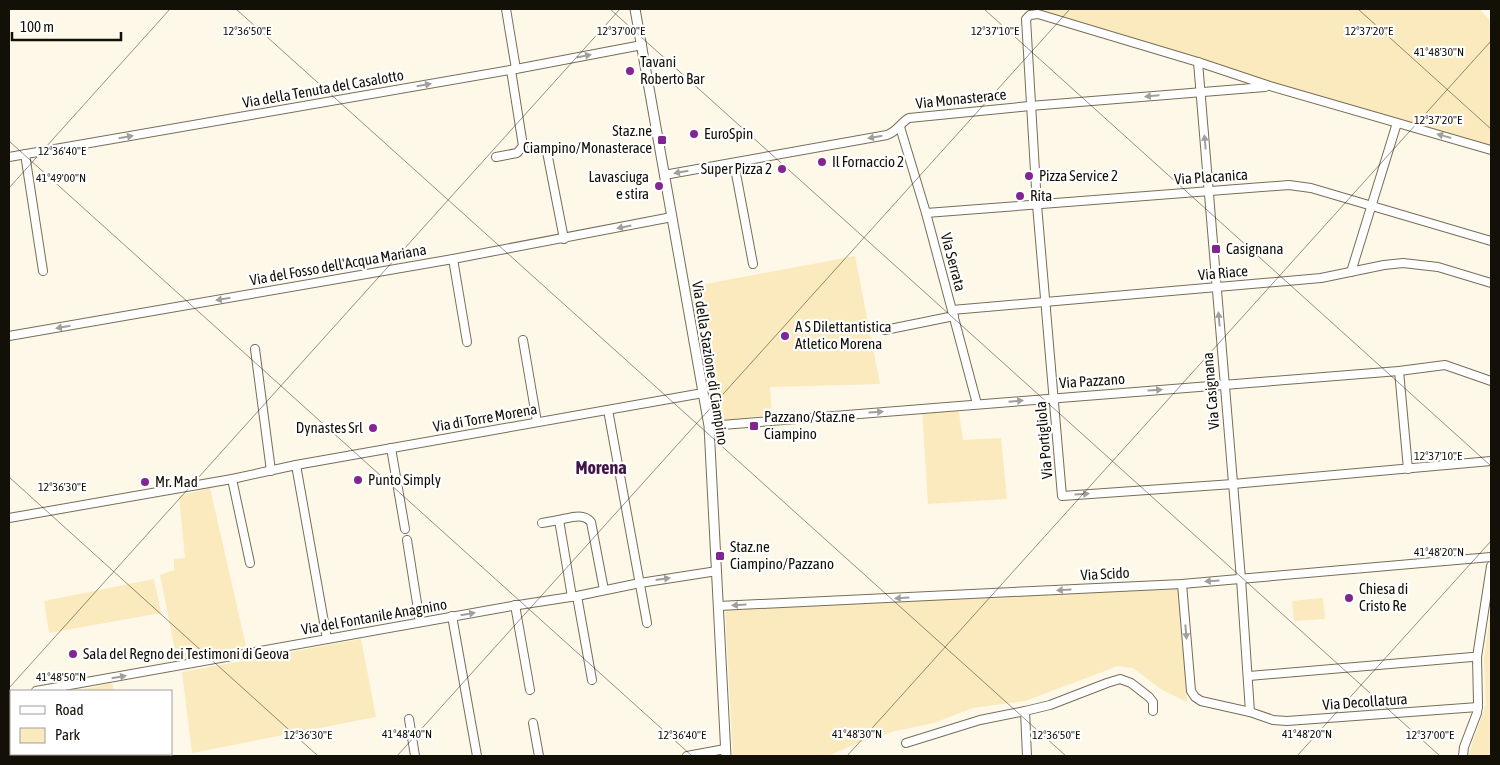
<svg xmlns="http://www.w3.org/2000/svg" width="1500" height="765" font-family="'Asap Condensed',sans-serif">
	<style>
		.green { fill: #fbeabd }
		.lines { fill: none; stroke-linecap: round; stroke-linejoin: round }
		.minor-casing { stroke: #776e58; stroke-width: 10 }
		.tertiary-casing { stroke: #776e58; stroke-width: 11 }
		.minor { stroke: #fff; stroke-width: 8 }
		.tertiary { stroke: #fff; stroke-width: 9 }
		.oneway { fill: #a19f9c }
		.ticks { fill: none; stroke: #131007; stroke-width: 1; stroke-opacity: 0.45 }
		.poi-dot { fill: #812591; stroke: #fff; stroke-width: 2 }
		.labels { text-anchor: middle; stroke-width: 4.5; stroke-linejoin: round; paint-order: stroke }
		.poi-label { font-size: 15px; fill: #131007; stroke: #fff; text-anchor: start }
		.street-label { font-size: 15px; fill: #131007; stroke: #fff }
		.quarter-label { font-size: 18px; font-weight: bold; fill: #411548; stroke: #fff }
		.ticks-label { font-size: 12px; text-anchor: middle; fill: #131007; stroke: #fff; stroke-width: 4.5; stroke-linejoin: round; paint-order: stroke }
	</style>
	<rect width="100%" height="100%" fill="#fef8e9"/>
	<g class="green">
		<path d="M 1025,9 L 1480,9 L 1491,22 L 1491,150 L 1030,15 Z"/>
		<path d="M 855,256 L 880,384 L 770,387 L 772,415 L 715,421 L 690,287 Z"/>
		<path d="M 958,406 L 963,440 L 1001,438 L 1007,499 L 928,504 L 922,409 Z"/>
		<path d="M 210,488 L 246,646 L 177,660 L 160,575 L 174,570 L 174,559 L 185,558 L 179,496 Z"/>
		<path d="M 154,579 L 161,613 L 49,633 L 44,601 Z"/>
		<path d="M 1181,586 L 1187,702 L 1162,690 L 1133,668 L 1118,666 L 1025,701 L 973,708 L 934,723 L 895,731 L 853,745 L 828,756 L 733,756 L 725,610 Z"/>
		<path d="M 1323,598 L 1325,619 L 1294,621 L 1292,601 Z"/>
		<path d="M 1491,608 L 1491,756 L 1468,756 L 1486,704 L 1484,658 Z"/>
		<path d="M 361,639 L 376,717 L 192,753 L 182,672 Z"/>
		<path d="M 112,683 L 114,691 L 75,691 Z"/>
	</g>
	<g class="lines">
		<defs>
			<g id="minor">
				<path d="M 506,9 L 516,69"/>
				<path d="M 1198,62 L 1241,579 L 1250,712"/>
				<path d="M 900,127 L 926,213 L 977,404"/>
				<path d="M 1491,150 L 1270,86 L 1198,62 L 1038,14 L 1030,15 L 1026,19 L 1037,205 L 1062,496 L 1233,484 L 1491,461"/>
				<path d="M 547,152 L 564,239"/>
				<path d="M 25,154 L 43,271"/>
				<path d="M 9,157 L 516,69 L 642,45"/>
				<path d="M 496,157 L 517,153 L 523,146 L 511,70"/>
				<path d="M 734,163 L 753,264"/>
				<path d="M 664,175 L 887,135 C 897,132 901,122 909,118 L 1030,106 L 1265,87"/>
				<path d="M 926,213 L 1289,185 L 1311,188 L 1491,241"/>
				<path d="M 453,259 L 467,342"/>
				<path d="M 1351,272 L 1397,123"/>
				<path d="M 952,310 L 1321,278 L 1384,265 L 1403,263 L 1438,267 L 1491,283"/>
				<path d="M 885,330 L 954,316"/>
				<path d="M 9,336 L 453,259 L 672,217"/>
				<path d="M 523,340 L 537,422"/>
				<path d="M 255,349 L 271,471"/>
				<path d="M 1399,371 L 1408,469"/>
				<path d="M 608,410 L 647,623"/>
				<path d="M 709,426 L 1399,371 L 1445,365 L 1491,381"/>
				<path d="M 391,448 L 405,529"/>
				<path d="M 296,465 L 327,639"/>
				<path d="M 232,479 L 250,563"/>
				<path d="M 9,518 L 232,479 L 296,465 L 703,393"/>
				<path d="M 542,523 L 559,520"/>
				<path d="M 407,540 L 420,622"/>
				<path d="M 1182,584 L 1191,691 L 1195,697 L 1201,701 L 1250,712 L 1273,720 L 1287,721 L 1478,707"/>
				<path d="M 577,596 L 592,680"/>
				<path d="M 572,597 L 559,520 C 569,518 583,512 591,522 L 604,590"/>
				<path d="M 515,605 L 530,690"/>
				<path d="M 718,606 L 1182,584 L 1491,557"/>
				<path d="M 452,616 L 477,756"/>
				<path d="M 1249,676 L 1472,657"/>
				<path d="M 36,691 L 512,606 L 577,596 L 640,583 L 717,571"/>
				<path d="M 9,696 L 11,696"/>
				<path d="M 409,719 L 415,756"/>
				<path d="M 533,723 L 539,756"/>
				<path d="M 906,743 L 980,720 L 1025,711"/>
				<path d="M 687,756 L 725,749"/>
				<path d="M 1027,756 L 1025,711 L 1050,705 L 1107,683 L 1120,679 L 1131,683 L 1149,697 L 1153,702 L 1153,711"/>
				<path d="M 1463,756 L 1464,747 L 1477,713 L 1478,703 L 1477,657 L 1491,566"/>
			</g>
			<path id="tertiary" d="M 635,9 L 709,426 L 726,756"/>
		</defs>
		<use href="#minor" class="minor-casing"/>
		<use href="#tertiary" class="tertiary-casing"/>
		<use href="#minor" class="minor"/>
		<use href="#tertiary" class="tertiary"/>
	</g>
	<defs><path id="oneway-solid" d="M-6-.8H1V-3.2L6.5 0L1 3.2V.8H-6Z" transform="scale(1.25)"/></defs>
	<g class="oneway">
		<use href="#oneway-solid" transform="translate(584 56) rotate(-11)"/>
		<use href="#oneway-solid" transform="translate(424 85) rotate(-10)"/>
		<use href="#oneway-solid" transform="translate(1152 96) rotate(175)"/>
		<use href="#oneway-solid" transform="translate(1444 136) rotate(-164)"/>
		<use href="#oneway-solid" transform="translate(126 137) rotate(-10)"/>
		<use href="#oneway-solid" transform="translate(875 137) rotate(170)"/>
		<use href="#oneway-solid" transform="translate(1205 142) rotate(-95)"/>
		<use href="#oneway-solid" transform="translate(681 172) rotate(170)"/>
		<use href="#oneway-solid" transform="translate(624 227) rotate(169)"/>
		<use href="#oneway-solid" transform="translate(223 299) rotate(170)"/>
		<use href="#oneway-solid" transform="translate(1219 319) rotate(-95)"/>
		<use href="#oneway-solid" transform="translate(63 327) rotate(170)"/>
		<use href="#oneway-solid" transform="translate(1155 390) rotate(-4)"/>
		<use href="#oneway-solid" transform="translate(1016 401) rotate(-5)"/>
		<use href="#oneway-solid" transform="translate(876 412) rotate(-4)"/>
		<use href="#oneway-solid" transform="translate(1082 494) rotate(-4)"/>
		<use href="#oneway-solid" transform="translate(663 579) rotate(-8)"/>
		<use href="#oneway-solid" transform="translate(1212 581) rotate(176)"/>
		<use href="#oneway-solid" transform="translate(1064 590) rotate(177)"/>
		<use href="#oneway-solid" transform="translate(902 598) rotate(177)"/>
		<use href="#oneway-solid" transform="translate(739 605) rotate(177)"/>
		<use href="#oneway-solid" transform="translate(468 614) rotate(-10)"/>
		<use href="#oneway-solid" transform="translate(1186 632) rotate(85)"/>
		<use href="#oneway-solid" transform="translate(119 677) rotate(-10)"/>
	</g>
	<path class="ticks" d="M 236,9 L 1066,756M 610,9 L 1440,756M 984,9 L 1491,466M 1358,9 L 1491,129M 9,141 L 692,756M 9,188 L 170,9M 9,477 L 318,756M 9,688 L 620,9M 397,756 L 1070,9M 847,756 L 1491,41M 1297,756 L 1491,541"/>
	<g class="poi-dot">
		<circle cx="630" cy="71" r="5"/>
		<circle cx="694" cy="134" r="5"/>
		<rect x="657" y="135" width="10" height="10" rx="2.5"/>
		<circle cx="822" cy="162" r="5"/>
		<circle cx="782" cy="169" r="5"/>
		<circle cx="1029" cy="176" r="5"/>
		<circle cx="659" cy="186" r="5"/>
		<circle cx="1020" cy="196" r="5"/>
		<rect x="1211" y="244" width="10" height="10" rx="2.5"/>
		<circle cx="785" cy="336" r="5"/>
		<rect x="749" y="421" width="10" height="10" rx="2.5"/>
		<circle cx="373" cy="428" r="5"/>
		<circle cx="358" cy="480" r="5"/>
		<circle cx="145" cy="482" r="5"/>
		<rect x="715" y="551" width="10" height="10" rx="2.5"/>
		<circle cx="1349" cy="598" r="5"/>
		<circle cx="73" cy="654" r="5"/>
	</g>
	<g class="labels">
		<g class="poi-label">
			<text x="640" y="67">Tavani<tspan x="640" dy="17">Roberto Bar</tspan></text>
			<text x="652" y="136" text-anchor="end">Staz.ne<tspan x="652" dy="17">Ciampino/Monasterace</tspan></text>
			<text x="704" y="139">EuroSpin</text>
			<text x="832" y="167">Il Fornaccio 2</text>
			<text x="772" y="174" text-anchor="end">Super Pizza 2</text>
			<text x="1039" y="181">Pizza Service 2</text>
			<text x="649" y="182" text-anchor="end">Lavasciuga<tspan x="649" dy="17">e stira</tspan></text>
			<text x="1030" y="201">Rita</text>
			<text x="1226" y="254">Casignana</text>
			<text x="795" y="332">A S Dilettantistica<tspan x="795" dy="17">Atletico Morena</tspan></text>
			<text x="764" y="422">Pazzano/Staz.ne<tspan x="764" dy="17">Ciampino</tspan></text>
			<text x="363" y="433" text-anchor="end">Dynastes Srl</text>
			<text x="368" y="485">Punto Simply</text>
			<text x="155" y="487">Mr. Mad</text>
			<text x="730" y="552">Staz.ne<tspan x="730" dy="17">Ciampino/Pazzano</tspan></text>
			<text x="1359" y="594">Chiesa di<tspan x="1359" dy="17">Cristo Re</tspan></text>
			<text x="83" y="659">Sala del Regno dei Testimoni di Geova</text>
		</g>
		<g class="street-label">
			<text transform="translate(323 89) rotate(-10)" y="5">Via della Tenuta del Casalotto</text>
			<text transform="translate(961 99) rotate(-6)" y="5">Via Monasterace</text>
			<text transform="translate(1211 177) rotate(-4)" y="5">Via Placanica</text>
			<text transform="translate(953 262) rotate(75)" y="5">Via Serrata</text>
			<text transform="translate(338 265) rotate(-10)" y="5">Via del Fosso dell'Acqua Mariana</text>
			<text transform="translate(1223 273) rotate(-5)" y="5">Via Riace</text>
			<text transform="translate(710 363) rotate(81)" y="5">Via della Stazione di Ciampino</text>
			<text transform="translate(1092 381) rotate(-4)" y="5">Via Pazzano</text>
			<text transform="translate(1211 391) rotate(-95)" y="5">Via Casignana</text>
			<text transform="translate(485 418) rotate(-10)" y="5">Via di Torre Morena</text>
			<text transform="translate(1044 440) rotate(-95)" y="5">Via Portigliola</text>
			<text transform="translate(1105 574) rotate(-3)" y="5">Via Scido</text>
			<text transform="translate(374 617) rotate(-10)" y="5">Via del Fontanile Anagnino</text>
			<text transform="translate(1365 702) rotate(-4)" y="5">Via Decollatura</text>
		</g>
		<g class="quarter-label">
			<text x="601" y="474">Morena</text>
		</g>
	</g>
	<g class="ticks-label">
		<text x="1369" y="35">12°37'20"E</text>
		<text x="247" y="35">12°36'50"E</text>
		<text x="621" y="35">12°37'00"E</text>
		<text x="995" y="35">12°37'10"E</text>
		<text x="1439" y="56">41°48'30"N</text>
		<text x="1438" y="124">12°37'20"E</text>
		<text x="62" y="155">12°36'40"E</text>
		<text x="61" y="182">41°49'00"N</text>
		<text x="1438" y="460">12°37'10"E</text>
		<text x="62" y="491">12°36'30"E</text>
		<text x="1439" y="556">41°48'20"N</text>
		<text x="61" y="681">41°48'50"N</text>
		<text x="407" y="738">41°48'40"N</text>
		<text x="857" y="738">41°48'30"N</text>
		<text x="1307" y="738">41°48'20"N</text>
		<text x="308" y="739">12°36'30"E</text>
		<text x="682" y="739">12°36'40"E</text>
		<text x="1056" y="739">12°36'50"E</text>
		<text x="1430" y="739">12°37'00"E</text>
	</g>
	<rect width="1500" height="765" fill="none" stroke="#131007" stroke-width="20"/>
	<rect x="10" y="690" width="162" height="65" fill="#ffffff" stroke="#a19f9c"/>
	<rect x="20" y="706" width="25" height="8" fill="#ffffff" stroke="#a19f9c"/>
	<text x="55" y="715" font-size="15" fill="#131007">Road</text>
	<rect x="20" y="728" width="25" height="15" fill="#fbeabd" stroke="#a19f9c"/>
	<text x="55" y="740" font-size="15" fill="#131007">Park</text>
	<path d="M12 32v8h109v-8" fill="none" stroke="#131007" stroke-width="2.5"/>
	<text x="20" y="32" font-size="15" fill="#131007" stroke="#ffffff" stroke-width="4" paint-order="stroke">100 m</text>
</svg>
